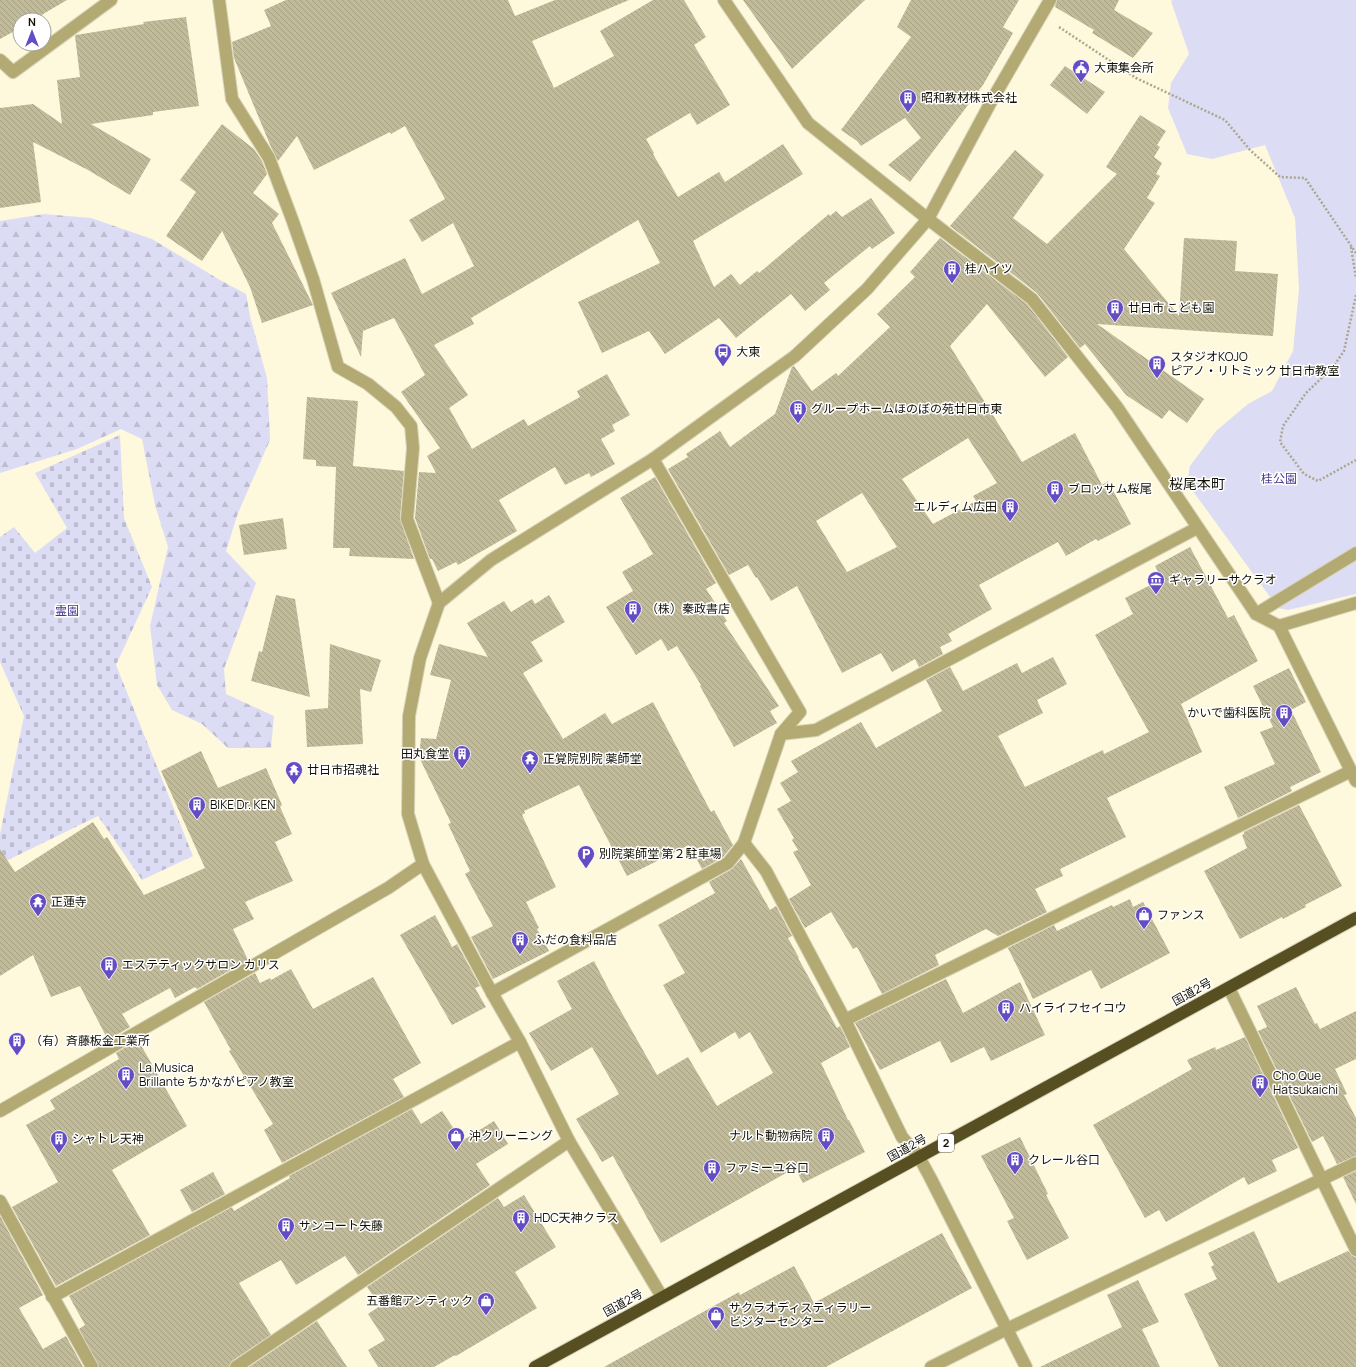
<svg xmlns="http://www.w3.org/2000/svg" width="1356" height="1367" font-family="Manrope,'Noto Sans JP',sans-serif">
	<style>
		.green { fill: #dddcf5 }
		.forest { fill: url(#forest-firs) }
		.cemetery { fill: url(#cemetery-stones) }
		.building { fill: url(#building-back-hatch); fill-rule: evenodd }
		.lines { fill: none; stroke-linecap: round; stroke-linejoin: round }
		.minor-casing { stroke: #d8d4ba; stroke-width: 14 }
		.highway-casing { stroke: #d8d4ba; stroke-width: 14 }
		.path { stroke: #aaa690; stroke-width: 2.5; stroke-dasharray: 2 2; stroke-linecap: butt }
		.minor { stroke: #b3a973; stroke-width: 12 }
		.highway { stroke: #574f21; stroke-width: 12 }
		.labels { text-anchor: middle; stroke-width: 3; stroke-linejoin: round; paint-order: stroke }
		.shield { fill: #fff; stroke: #5a5850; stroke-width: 1 }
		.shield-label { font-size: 11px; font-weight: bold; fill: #131105 }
		.poi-label { font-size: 12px; fill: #131105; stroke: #fff; text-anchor: start }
		.park-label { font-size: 12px; fill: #49398d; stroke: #fff }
		.street-label { font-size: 12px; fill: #131105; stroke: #fff }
		.quarter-label { font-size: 14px; fill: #131105; stroke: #fff }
	</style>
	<defs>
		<pattern id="forest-firs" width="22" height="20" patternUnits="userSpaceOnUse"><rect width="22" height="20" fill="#dddcf5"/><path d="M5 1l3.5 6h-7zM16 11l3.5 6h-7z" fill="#bdbcd1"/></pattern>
		<pattern id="cemetery-stones" width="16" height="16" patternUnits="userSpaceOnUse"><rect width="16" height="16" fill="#dddcf5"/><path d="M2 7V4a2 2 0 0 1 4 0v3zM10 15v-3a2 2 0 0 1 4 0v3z" fill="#bdbcd1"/></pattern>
		<pattern id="building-back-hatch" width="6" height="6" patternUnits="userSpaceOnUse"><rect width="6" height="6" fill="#c1bb9a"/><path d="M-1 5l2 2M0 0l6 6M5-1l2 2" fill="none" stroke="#a5a083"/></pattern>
	</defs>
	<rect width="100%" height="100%" fill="#fef9dd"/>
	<path class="green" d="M 1173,0 L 1356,0 L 1356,594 L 1288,610 L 1278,608 L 1187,483 L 1190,466 L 1216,431 L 1248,404 L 1272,391 L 1293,351 L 1299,289 L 1295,218 L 1265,145 L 1212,159 L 1187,154 L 1168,108 L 1171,83 L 1189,54 L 1171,1 Z"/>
	<path class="forest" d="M 44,214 L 91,218 L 152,239 L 220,280 L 246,294 L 250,316 L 267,378 L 270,440 L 238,513 L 226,551 L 256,583 L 224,669 L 226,694 L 274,716 L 271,748 L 228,748 L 202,724 L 172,710 L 157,685 L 150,626 L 168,547 L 155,505 L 142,439 L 121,429 L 77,449 L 0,473 L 0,221 Z"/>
	<path class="cemetery" d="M 120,435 L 124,518 L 152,587 L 116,665 L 193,856 L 142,880 L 98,816 L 0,864 L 0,834 L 24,716 L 0,662 L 0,537 L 14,527 L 35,553 L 67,528 L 35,473 Z"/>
	<g class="building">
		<path d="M 0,0 L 67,0 L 33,20 L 20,20 L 20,28 L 0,39 Z"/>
		<path d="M 286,0 L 508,0 L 515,16 L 555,0 L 629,0 L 532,41 L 554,88 L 614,56 L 600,31 L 653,0 L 684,0 L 706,37 L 694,45 L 730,105 L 697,125 L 690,113 L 646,139 L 654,153 L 653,154 L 678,197 L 719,172 L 725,182 L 783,144 L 803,174 L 693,241 L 714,287 L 731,274 L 740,285 L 757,271 L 759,273 L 829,214 L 830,216 L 836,211 L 842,217 L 871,198 L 895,233 L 872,249 L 870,246 L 824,283 L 830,290 L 805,311 L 791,294 L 736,338 L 719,318 L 665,354 L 649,331 L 602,353 L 578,302 L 660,263 L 638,220 L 471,318 L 474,324 L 434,345 L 468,395 L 449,408 L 472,449 L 524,419 L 528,426 L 580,397 L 577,391 L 607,374 L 630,415 L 612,425 L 615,431 L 601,439 L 615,464 L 591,477 L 589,473 L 565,485 L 555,467 L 499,500 L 517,531 L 458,565 L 456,562 L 438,571 L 432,559 L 430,559 L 415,518 L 419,472 L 436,473 L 427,456 L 440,448 L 401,392 L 425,375 L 394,318 L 363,331 L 361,357 L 331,293 L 405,258 L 422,294 L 474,266 L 453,223 L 422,242 L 409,220 L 445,199 L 405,126 L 391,134 L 390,132 L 314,170 L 297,136 L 278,161 L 271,147 L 234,58 L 232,42 L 271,26 L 264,10 Z"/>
		<path d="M 743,0 L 865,0 L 792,69 Z"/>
		<path d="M 911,0 L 1019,0 L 1003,27 L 1013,33 L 983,85 L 910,182 L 888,165 L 921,138 L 905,118 L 861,146 L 857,141 L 841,130 L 911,37 L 897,27 Z"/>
		<path d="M 1057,0 L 1119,0 L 1114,10 L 1153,33 L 1133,58 L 1092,33 L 1094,30 L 1055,7 Z"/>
		<path d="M 186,17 L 199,106 L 153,112 L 153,115 L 91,124 L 151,159 L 130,195 L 88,170 L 33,142 L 41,202 L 0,208 L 0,108 L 33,104 L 62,124 L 57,80 L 80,77 L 75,36 L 76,35 L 144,24 L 143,22 Z"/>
		<path d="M 1065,66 L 1105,92 L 1087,114 L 1050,85 Z"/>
		<path d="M 1140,115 L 1166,131 L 1157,145 L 1160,147 L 1154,157 L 1162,163 L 1156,174 L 1160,176 L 1147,198 L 1155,203 L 1124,249 L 1179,316 L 1184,238 L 1237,241 L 1235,271 L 1278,274 L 1273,336 L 1097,324 L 1204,399 L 1187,423 L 1169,410 L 1162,419 L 1126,395 L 1085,344 L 1080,348 L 1037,293 L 950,226 L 1015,150 L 1044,175 L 1013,218 L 1047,244 L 1117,174 L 1106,167 Z"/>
		<path d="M 222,124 L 254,149 L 262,161 L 267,174 L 253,193 L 279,214 L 272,223 L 313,305 L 262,323 L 250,287 L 222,231 L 202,261 L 166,236 L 196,192 L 180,180 Z"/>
		<path d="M 940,238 L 1027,304 L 1068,357 L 1045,377 L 987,304 L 950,346 L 1022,462 L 1075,433 L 1102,485 L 1108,481 L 1131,524 L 1098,541 L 1096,539 L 1066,556 L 1058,542 L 979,585 L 992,609 L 948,634 L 952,641 L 940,647 L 943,654 L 919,667 L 915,659 L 892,672 L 881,653 L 842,673 L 797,586 L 771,601 L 757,577 L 756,578 L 748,565 L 729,575 L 668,469 L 688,457 L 686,454 L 720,431 L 730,447 L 775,414 L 792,367 L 794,366 L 812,391 L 836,373 L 838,376 L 890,327 L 877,314 L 915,277 L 910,272 ZM 968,438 L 997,483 L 973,496 L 976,501 L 933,524 L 902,479 ZM 862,493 L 897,547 L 847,572 L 816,521 Z"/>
		<path d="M 307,397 L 358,401 L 353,466 L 404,471 L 400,519 L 414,559 L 349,556 L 350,548 L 333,548 L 336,467 L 316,466 L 316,460 L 303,459 Z"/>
		<path d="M 655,477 L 716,583 L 706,589 L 727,621 L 724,623 L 779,706 L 770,711 L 777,723 L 734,747 L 700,686 L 701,685 L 677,646 L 668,651 L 661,639 L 636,655 L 606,607 L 633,591 L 622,572 L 653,554 L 620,498 Z"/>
		<path d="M 283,518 L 287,549 L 244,555 L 239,525 Z"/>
		<path d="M 1190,547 L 1228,618 L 1234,615 L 1258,661 L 1181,704 L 1202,752 L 1107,798 L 1126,837 L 1060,869 L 1063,876 L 1035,889 L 1047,912 L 998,936 L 986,929 L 935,955 L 939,965 L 882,994 L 857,947 L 853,949 L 831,912 L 805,928 L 789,899 L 811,885 L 793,852 L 798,850 L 792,840 L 794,838 L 777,809 L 791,801 L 780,783 L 798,772 L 791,761 L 861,722 L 876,748 L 942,711 L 926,680 L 950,667 L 963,691 L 1017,663 L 1022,673 L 1053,657 L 1067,684 L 1037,700 L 1043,713 L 998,736 L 1025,787 L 1103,750 L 1104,754 L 1149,732 L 1095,635 L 1133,614 L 1125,598 L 1162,579 L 1155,566 Z"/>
		<path d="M 276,595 L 295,599 L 310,697 L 251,681 L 259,651 L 262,652 Z"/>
		<path d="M 549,595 L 565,622 L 531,642 L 543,661 L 523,673 L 563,739 L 605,713 L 612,724 L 653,702 L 711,812 L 714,810 L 733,845 L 723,857 L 702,869 L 689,845 L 627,876 L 579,785 L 524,811 L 525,813 L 522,815 L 556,887 L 526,902 L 539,928 L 537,929 L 549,951 L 493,979 L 471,937 L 493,926 L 465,874 L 470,871 L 448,824 L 451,823 L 419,757 L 421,738 L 436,739 L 451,680 L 430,675 L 439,644 L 488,657 L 467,623 L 504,601 L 511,612 L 532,599 L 535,604 Z"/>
		<path d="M 330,644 L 381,660 L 371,692 L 360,689 L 363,744 L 307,747 L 305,710 L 328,708 Z"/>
		<path d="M 1289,668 L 1306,702 L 1291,710 L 1321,772 L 1290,787 L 1292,791 L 1238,818 L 1224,787 L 1275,764 L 1260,732 L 1273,727 L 1253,686 Z"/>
		<path d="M 201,751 L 218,788 L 266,768 L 282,805 L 280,807 L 292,834 L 275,842 L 293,881 L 245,902 L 254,919 L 233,929 L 248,960 L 197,989 L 195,987 L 175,998 L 170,988 L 122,1014 L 130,1027 L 108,1040 L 80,986 L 51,997 L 33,955 L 0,976 L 0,849 L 15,872 L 93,822 L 104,839 L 107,837 L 144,895 L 205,868 L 161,771 Z"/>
		<path d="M 1299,805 L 1342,886 L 1305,905 L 1306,907 L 1283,919 L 1282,917 L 1240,939 L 1204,871 L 1247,848 L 1242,835 L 1244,834 L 1244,832 Z"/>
		<path d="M 741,859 L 770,910 L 776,906 L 792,936 L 788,938 L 799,958 L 798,958 L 837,1028 L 840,1026 L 850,1047 L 821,1063 L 848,1120 L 849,1120 L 865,1152 L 803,1183 L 795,1168 L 661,1243 L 613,1156 L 602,1162 L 576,1119 L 619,1094 L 592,1047 L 551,1071 L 529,1033 L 572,1009 L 557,981 L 594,961 L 610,992 L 657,1075 L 688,1057 L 717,1106 L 773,1073 L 750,1032 L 739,1039 L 735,1032 L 701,1053 L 663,985 L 685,973 L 658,925 L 715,893 L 709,882 L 732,869 Z"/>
		<path d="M 1130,899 L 1133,907 L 1143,902 L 1170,953 L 1101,989 L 1091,970 L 1033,999 L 1008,948 L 1054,925 L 1057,931 L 1112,905 L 1113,907 Z"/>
		<path d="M 435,915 L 452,947 L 457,944 L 480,986 L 475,988 L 486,1007 L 452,1025 L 400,935 Z"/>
		<path d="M 291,969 L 313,1009 L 373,977 L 421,1063 L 393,1079 L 404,1097 L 282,1163 L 264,1130 L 273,1124 L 229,1051 L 231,1050 L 204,1002 L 255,973 L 260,983 L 270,978 L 271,980 Z"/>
		<path d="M 946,979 L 963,1013 L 1020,982 L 1045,1035 L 991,1061 L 984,1047 L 951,1063 L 940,1041 L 880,1070 L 855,1023 Z"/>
		<path d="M 1296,987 L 1315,1024 L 1317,1023 L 1320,1029 L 1356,1011 L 1356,1059 L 1335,1069 L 1347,1094 L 1344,1095 L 1356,1118 L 1356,1156 L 1337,1164 L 1323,1136 L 1312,1142 L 1258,1031 L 1267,1027 L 1257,1006 Z"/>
		<path d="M 1245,1037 L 1298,1148 L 1272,1160 L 1277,1171 L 1248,1185 L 1244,1177 L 1166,1222 L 1159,1210 L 1145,1218 L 1093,1125 L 1192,1069 L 1187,1060 L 1215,1047 L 1216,1050 Z"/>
		<path d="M 138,1040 L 187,1126 L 112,1170 L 150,1235 L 56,1286 L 12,1207 L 58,1182 L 26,1125 L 55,1109 L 50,1100 L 119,1059 L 116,1053 Z"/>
		<path d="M 412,1109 L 421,1124 L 442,1111 L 462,1141 L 494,1121 L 508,1144 L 476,1164 L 490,1185 L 358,1275 L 345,1256 L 296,1285 L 281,1260 L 239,1283 L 271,1335 L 232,1361 L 229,1367 L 99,1367 L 79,1329 L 85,1325 L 69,1296 L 232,1207 L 234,1211 L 290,1178 L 289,1176 Z"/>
		<path d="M 1020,1137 L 1048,1194 L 1046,1195 L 1069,1238 L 1027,1260 L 1007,1221 L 1014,1218 L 981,1156 Z"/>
		<path d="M 1356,1171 L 1356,1204 L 1343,1177 Z"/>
		<path d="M 213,1172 L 225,1194 L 192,1212 L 180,1190 Z"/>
		<path d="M 524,1195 L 556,1247 L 515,1272 L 537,1308 L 456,1356 L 455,1355 L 434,1367 L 378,1367 L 368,1350 L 385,1340 L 368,1314 L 380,1306 L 367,1287 L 498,1198 L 504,1207 Z"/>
		<path d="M 0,1216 L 43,1295 L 19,1308 L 43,1349 L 66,1336 L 83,1367 L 0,1367 Z"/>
		<path d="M 1254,1231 L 1278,1283 L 1348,1251 L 1352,1256 L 1356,1257 L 1356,1367 L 1219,1367 L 1184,1294 L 1217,1279 L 1211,1267 L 1214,1265 L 1208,1253 Z"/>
		<path d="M 942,1233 L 972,1288 L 826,1367 L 604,1367 L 739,1292 L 740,1295 L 794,1266 L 814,1303 Z"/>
		<path d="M 1138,1280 L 1159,1322 L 1142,1329 L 1160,1367 L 1040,1367 L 1122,1327 L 1107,1295 Z"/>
		<path d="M 317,1321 L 347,1367 L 249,1367 Z"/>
	</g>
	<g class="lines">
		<defs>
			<g id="minor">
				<path d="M 219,0 L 232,99 L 269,158 L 292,219 L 313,279 L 338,367 L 368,384 L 396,407 L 411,426 L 413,448 L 407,519 L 439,603"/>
				<path d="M 724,0 L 808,123 L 928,219 L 1032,299 L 1117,407 L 1256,614 L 1279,626 L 1356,781"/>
				<path d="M 0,60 L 13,72 L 111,0"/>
				<path d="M 1256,614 L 1356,553"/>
				<path d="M 1279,626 L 1356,603"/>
				<path d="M 781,734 L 816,730 L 1197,528"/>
				<path d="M 744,843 L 766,871 L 845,1020 L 902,1137 L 919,1157 L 931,1179 L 1026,1367"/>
				<path d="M 1229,988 L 1356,1250"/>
				<path d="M 492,993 L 728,863 L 744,843 L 781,734 L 800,712 L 653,459"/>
				<path d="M 845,1020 L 1351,771"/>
				<path d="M 0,1111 L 388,888 L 423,864"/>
				<path d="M 0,1201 L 92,1367"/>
				<path d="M 52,1297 L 520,1042"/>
				<path d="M 662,1297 L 569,1141 L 520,1042 L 492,993 L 423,864 L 408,814 L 409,716 L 420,658 L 439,603 L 491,560 L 653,459 L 795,356 L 867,289 L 928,219 L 992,100 L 1050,0"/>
				<path d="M 236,1367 L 569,1141"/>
				<path d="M 931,1367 L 1007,1329 L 1356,1163"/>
			</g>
			<path id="highway" d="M 535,1367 L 1356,918"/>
		</defs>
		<use href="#minor" class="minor-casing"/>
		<use href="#highway" class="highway-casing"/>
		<g class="path">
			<path d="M 1059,27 L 1136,78 L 1225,120 L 1250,150 L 1280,177 L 1305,178 L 1356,253"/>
			<path d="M 1351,247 L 1356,278"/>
			<path d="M 1356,295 L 1344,351 L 1333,367 L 1306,393 L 1283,426 L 1280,442 L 1304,474 L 1318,481 L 1356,460"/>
		</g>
		<use href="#minor" class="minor"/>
		<use href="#highway" class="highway"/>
	</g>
	<defs>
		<symbol id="civic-pin" viewBox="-11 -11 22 30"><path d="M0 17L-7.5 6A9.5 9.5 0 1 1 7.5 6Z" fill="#644cc5" stroke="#fff"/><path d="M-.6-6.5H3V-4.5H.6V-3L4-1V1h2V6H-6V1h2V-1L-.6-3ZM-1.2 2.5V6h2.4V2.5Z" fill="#fff"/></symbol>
		<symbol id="building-pin" viewBox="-11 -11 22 30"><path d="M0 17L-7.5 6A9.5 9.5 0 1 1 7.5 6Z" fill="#644cc5" stroke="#fff"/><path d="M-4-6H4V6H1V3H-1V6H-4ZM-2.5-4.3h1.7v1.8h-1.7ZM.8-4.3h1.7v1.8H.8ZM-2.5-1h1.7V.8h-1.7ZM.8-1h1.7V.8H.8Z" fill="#fff"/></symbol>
		<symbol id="bus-pin" viewBox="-11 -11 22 30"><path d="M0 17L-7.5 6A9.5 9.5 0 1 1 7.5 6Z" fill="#644cc5" stroke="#fff"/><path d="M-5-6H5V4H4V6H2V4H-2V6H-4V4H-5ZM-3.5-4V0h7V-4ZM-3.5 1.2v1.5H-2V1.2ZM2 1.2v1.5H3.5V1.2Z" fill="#fff"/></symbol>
		<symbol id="museum-pin" viewBox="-11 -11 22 30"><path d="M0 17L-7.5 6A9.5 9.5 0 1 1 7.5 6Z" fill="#644cc5" stroke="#fff"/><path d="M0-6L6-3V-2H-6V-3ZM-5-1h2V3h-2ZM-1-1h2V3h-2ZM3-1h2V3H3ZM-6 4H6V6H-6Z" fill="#fff"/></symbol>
		<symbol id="temple-pin" viewBox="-11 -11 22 30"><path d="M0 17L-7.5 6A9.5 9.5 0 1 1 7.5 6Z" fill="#644cc5" stroke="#fff"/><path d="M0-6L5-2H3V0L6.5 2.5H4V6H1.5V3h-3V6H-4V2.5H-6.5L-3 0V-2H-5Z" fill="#fff"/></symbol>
		<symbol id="parking-pin" viewBox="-11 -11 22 30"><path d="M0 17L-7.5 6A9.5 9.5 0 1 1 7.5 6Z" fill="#644cc5" stroke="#fff"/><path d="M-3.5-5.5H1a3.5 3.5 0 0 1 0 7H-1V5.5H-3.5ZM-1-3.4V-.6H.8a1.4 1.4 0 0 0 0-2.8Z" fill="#fff"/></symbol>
		<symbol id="shop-pin" viewBox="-11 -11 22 30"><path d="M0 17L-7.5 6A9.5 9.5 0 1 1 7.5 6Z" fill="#644cc5" stroke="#fff"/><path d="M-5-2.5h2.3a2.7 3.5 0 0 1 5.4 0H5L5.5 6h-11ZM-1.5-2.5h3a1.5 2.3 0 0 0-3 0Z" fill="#fff"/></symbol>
	</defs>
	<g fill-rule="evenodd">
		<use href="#civic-pin" x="1071" y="58" width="20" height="27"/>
		<use href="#building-pin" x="898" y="88" width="20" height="27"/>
		<use href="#building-pin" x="942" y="259" width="20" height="27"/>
		<use href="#building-pin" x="1105" y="298" width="20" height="27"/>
		<use href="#bus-pin" x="713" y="342" width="20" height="27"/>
		<use href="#building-pin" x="1147" y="354" width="20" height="27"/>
		<use href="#building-pin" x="788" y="399" width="20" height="27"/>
		<use href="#building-pin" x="1045" y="479" width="20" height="27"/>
		<use href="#building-pin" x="1000" y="497" width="20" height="27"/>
		<use href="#museum-pin" x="1146" y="570" width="20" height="27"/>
		<use href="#building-pin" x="623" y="599" width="20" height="27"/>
		<use href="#building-pin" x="1274" y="703" width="20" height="27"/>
		<use href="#building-pin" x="452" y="744" width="20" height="27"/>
		<use href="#temple-pin" x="520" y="749" width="20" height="27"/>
		<use href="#temple-pin" x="284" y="760" width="20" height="27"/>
		<use href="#building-pin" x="187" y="795" width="20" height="27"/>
		<use href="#parking-pin" x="576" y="844" width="20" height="27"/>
		<use href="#temple-pin" x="28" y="892" width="20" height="27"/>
		<use href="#shop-pin" x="1134" y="905" width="20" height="27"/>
		<use href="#building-pin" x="510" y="930" width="20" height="27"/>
		<use href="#building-pin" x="99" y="955" width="20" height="27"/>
		<use href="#building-pin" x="996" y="998" width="20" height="27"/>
		<use href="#building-pin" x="7" y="1031" width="20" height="27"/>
		<use href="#building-pin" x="116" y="1065" width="20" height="27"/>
		<use href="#building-pin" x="1250" y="1073" width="20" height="27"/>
		<use href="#shop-pin" x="446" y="1126" width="20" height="27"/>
		<use href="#building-pin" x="816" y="1126" width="20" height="27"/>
		<use href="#building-pin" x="49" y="1129" width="20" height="27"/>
		<use href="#building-pin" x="1005" y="1150" width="20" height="27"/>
		<use href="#building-pin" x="702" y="1158" width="20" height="27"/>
		<use href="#building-pin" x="511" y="1208" width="20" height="27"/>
		<use href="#building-pin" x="276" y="1216" width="20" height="27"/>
		<use href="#shop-pin" x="476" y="1291" width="20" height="27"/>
		<use href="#shop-pin" x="706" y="1305" width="20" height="27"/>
	</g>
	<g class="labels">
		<rect class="shield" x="938" y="1134" width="16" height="18" rx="3"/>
		<g class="shield-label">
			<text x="946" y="1147">2</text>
		</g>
		<g class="poi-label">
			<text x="1094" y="72">大東集会所</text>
			<text x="921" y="102">昭和教材株式会社</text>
			<text x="965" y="273">桂ハイツ</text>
			<text x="1128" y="312">廿日市 こども園</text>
			<text x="736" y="356">大東</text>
			<text x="1170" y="361">スタジオKOJO<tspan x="1170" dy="14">ピアノ・リトミック 廿日市教室</tspan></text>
			<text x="811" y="413">グループホームほのぼの苑廿日市東</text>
			<text x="1068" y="493">ブロッサム桜尾</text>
			<text x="997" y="511" text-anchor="end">エルディム広田</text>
			<text x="1169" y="584">ギャラリーサクラオ</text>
			<text x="646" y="613">（株）秦政書店</text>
			<text x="1271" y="717" text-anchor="end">かいで歯科医院</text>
			<text x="449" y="758" text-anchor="end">田丸食堂</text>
			<text x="543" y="763">正覚院別院 薬師堂</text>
			<text x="307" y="774">廿日市招魂社</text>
			<text x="210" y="809">BIKE Dr. KEN</text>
			<text x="599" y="858">別院薬師堂 第２駐車場</text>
			<text x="51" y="906">正蓮寺</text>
			<text x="1157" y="919">ファンス</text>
			<text x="533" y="944">ふだの食料品店</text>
			<text x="122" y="969">エステティックサロン カリス</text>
			<text x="1019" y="1012">ハイライフセイコウ</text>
			<text x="30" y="1045">（有）斉藤板金工業所</text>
			<text x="139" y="1072">La Musica<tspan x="139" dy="14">Brillante ちかながピアノ教室</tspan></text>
			<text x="1273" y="1080">Cho Que<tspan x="1273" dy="14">Hatsukaichi</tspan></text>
			<text x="469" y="1140">沖クリーニング</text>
			<text x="813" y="1140" text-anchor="end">ナルト動物病院</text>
			<text x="72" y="1143">シャトレ天神</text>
			<text x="1028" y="1164">クレール谷口</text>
			<text x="725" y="1172">ファミーユ谷口</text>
			<text x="534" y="1222">HDC天神クラス</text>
			<text x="299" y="1230">サンコート矢藤</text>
			<text x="473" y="1305" text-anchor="end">五番館アンティック</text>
			<text x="729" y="1312">サクラオディスティラリー<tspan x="729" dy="14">ビジターセンター</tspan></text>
		</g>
		<g class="park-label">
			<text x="1279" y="483">桂公園</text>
			<text x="67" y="615">霊園</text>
		</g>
		<g class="street-label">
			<text transform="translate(1192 992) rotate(-29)" y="4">国道2号</text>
			<text transform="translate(907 1148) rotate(-29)" y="4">国道2号</text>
			<text transform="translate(623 1303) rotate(-29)" y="4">国道2号</text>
		</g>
		<g class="quarter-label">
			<text x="1197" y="489">桜尾本町</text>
		</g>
	</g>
	<g transform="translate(32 32)"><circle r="19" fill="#ffffff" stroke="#a1a09b"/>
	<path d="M0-3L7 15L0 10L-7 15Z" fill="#644cc5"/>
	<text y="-6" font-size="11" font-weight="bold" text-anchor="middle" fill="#131105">N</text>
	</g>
</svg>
